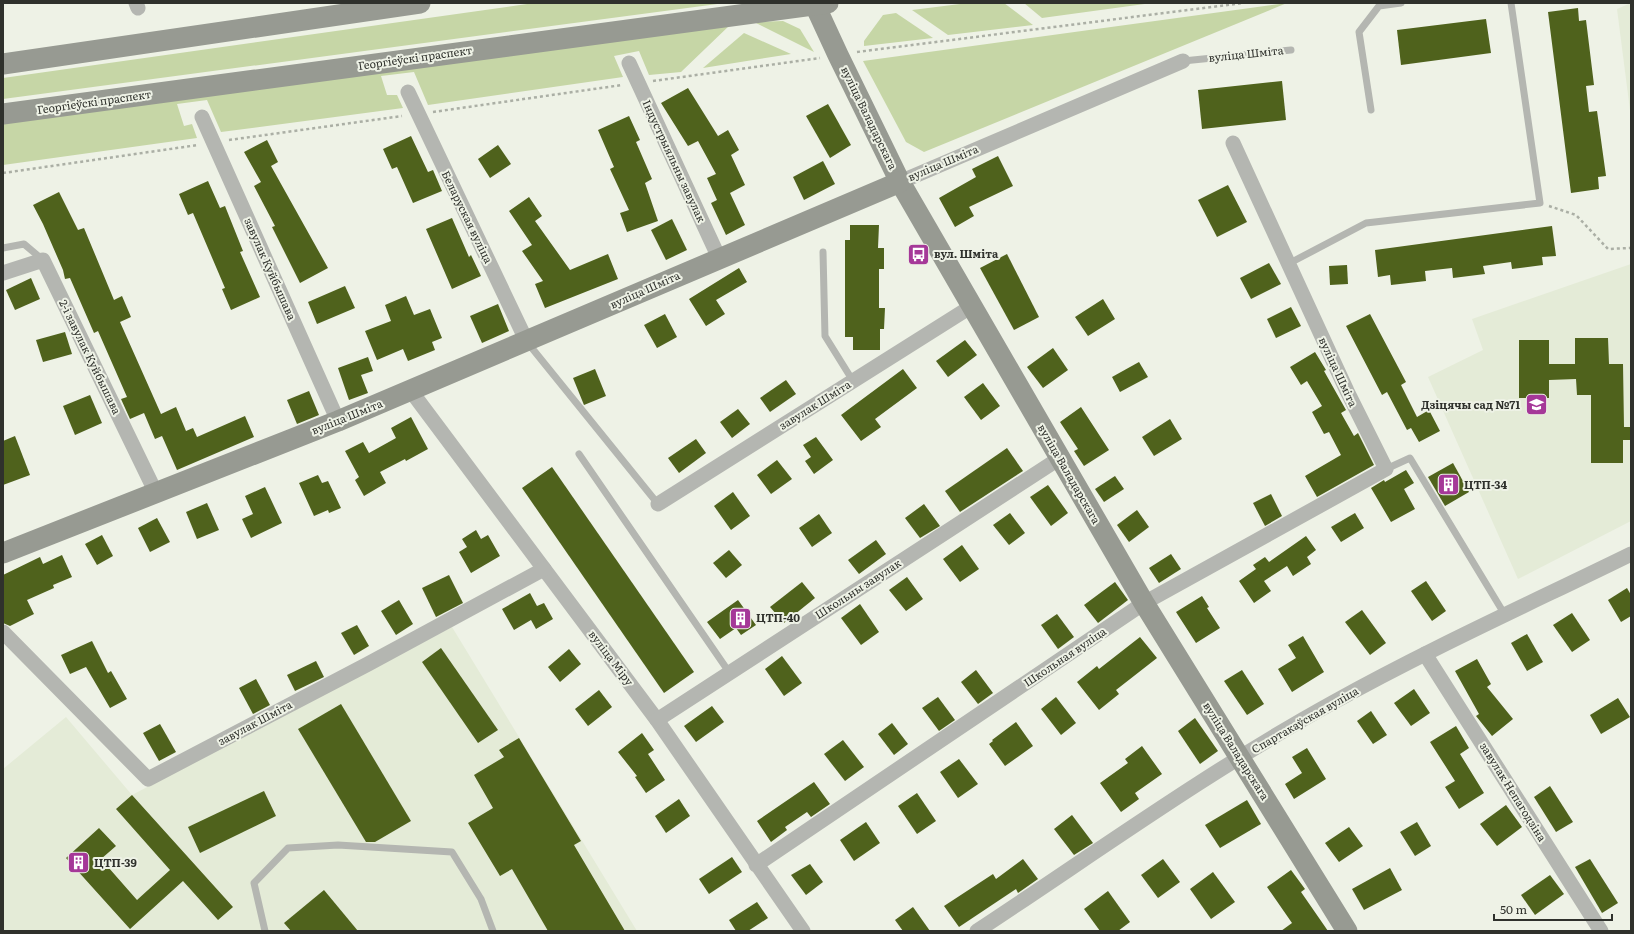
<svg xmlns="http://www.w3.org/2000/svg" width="1634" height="934" font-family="Literata,serif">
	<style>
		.built { fill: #e4ebd7 }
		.green { fill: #c6d6a6 }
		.building { fill: #4f621c }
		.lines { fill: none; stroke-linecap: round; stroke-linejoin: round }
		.path { stroke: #abafa5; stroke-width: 2.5; stroke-dasharray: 3 3; stroke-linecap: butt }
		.lane { stroke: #b4b6b1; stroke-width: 7 }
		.street { stroke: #b4b6b1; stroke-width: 15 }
		.secondary { stroke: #979a92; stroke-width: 21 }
		.labels { text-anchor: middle; stroke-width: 4; stroke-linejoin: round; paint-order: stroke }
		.street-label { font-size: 11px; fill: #2f312c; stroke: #eef2e6 }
		.poi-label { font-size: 11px; font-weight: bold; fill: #2f312c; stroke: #eef2e6; text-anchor: start }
	</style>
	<rect width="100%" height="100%" fill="#eef2e6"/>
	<g class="built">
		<path d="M 1631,3 L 1631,118 L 1617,9 Z"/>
		<path d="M 1631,264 L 1631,521 L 1518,579 L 1428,377 L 1483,350 L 1472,319 Z"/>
		<path d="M 452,627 L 637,931 L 3,931 L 3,769 L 66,717 L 132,795 Z"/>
	</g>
	<g class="green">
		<path d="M 534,3 L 725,3 L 3,99 L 3,78 Z"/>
		<path d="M 968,3 L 1004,3 L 1033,25 L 948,35 L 912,10 Z"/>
		<path d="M 1024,3 L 1152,3 L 1042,18 Z"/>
		<path d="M 1287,3 L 924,152 L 906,142 L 863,61 Z"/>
		<path d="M 896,13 L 933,38 L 864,46 L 864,41 L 883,15 Z"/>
		<path d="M 783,21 L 800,29 L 814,52 L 754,22 Z"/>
		<path d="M 731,24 L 681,72 L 649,75 L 639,51 L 614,56 L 623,77 L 428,105 L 414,72 L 381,76 L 387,95 L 397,95 L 403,108 L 221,132 L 207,100 L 177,104 L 184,126 L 192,124 L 197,138 L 3,165 L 3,123 Z"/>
		<path d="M 744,33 L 791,54 L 703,68 Z"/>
	</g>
	<g class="building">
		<path d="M 1578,8 L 1579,21 L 1586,20 L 1594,85 L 1586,86 L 1589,112 L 1597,111 L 1606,176 L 1598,177 L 1599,189 L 1571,193 L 1548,12 Z"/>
		<path d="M 1486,19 L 1491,53 L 1401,65 L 1397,30 Z"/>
		<path d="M 1282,81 L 1286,120 L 1202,129 L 1198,90 Z"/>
		<path d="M 688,88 L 718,136 L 728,130 L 739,150 L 731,155 L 745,185 L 730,193 L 745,225 L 726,235 L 711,203 L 717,200 L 707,178 L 716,174 L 698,141 L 688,146 L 661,103 Z"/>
		<path d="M 828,104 L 851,145 L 830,158 L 806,116 Z"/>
		<path d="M 629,116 L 640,140 L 636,142 L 652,179 L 645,183 L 658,221 L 627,232 L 620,213 L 629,210 L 610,169 L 614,167 L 598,130 Z"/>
		<path d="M 411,136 L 428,172 L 433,170 L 442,191 L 413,203 L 397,167 L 392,169 L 383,149 Z"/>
		<path d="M 267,140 L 278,162 L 271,166 L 328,268 L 300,283 L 272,227 L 275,226 L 254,186 L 261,182 L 244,152 Z"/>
		<path d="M 498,145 L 511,164 L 490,178 L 478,159 Z"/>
		<path d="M 998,156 L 1013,186 L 969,207 L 974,216 L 955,227 L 939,198 L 976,177 L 972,169 Z"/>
		<path d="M 823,161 L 835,184 L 804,200 L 793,177 Z"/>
		<path d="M 208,181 L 220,208 L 225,206 L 243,251 L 240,252 L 260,297 L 231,310 L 222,289 L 225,288 L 193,213 L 188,215 L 179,194 Z"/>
		<path d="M 1228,185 L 1247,222 L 1217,237 L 1198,200 Z"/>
		<path d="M 59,192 L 78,230 L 84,228 L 114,300 L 122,296 L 131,317 L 120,322 L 161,414 L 176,407 L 186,431 L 193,428 L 197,437 L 245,416 L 254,437 L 177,470 L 162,436 L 155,439 L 144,413 L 130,419 L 121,399 L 127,397 L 98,331 L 94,333 L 70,278 L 65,279 L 63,270 L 43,224 L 33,205 Z"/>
		<path d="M 529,197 L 542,216 L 535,221 L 570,270 L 608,254 L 618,279 L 545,308 L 535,284 L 543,281 L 522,251 L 532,245 L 509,211 Z"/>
		<path d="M 452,218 L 469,257 L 471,255 L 481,276 L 452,289 L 426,229 Z"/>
		<path d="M 672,219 L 687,250 L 666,260 L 651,230 Z"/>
		<path d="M 850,225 L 879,225 L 878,248 L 884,248 L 884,269 L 879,269 L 879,308 L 885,308 L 884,329 L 880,329 L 880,350 L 853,350 L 853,337 L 845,337 L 845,240 L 850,240 Z"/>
		<path d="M 1552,226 L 1556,256 L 1542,257 L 1543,265 L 1512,269 L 1511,262 L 1483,266 L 1485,274 L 1453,278 L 1452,268 L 1425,271 L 1426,281 L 1391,285 L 1390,275 L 1378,277 L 1375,250 Z"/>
		<path d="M 1007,254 L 1039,317 L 1014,330 L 980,268 Z"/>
		<path d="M 1269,263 L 1281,284 L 1251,299 L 1240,278 Z"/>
		<path d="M 1347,265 L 1348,284 L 1330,285 L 1329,266 Z"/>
		<path d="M 739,268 L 747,282 L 716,300 L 725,314 L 706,326 L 689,299 Z"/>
		<path d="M 31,278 L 40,299 L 15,310 L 6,290 Z"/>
		<path d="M 345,286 L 355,308 L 317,324 L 308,302 Z"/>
		<path d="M 406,296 L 414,315 L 430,309 L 442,338 L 432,342 L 435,350 L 408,361 L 403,349 L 377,360 L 365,331 L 391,321 L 385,305 Z"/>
		<path d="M 1103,299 L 1115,319 L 1088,336 L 1075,317 Z"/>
		<path d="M 498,304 L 509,331 L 482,343 L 470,316 Z"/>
		<path d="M 1291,307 L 1301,326 L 1276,338 L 1267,319 Z"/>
		<path d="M 665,314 L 677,337 L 657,348 L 644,325 Z"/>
		<path d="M 1370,314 L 1406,382 L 1401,385 L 1417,417 L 1429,410 L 1440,431 L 1419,442 L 1411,428 L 1407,430 L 1387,392 L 1382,395 L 1346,326 Z"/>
		<path d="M 65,332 L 72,354 L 43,362 L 36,340 Z"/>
		<path d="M 1575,338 L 1608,338 L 1609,364 L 1623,364 L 1624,427 L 1631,427 L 1631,440 L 1623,440 L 1623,463 L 1591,463 L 1591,395 L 1577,395 L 1576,379 L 1549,380 L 1549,398 L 1519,398 L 1519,340 L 1549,340 L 1549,364 L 1575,364 Z"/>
		<path d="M 965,340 L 977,355 L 948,377 L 936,361 Z"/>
		<path d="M 1053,348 L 1068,370 L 1043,388 L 1027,367 Z"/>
		<path d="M 1315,352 L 1326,370 L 1324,371 L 1346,410 L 1341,413 L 1354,436 L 1358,433 L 1374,465 L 1317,497 L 1305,476 L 1341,455 L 1329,432 L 1324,434 L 1312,412 L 1322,406 L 1307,381 L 1301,385 L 1290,367 Z"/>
		<path d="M 368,357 L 373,371 L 361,375 L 368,393 L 349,400 L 338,368 Z"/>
		<path d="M 1139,362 L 1148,377 L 1120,392 L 1112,377 Z"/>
		<path d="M 595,369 L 606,396 L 584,405 L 573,378 Z"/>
		<path d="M 903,369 L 917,388 L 875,419 L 881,427 L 861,441 L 841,415 Z"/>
		<path d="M 786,380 L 796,394 L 770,412 L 760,398 Z"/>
		<path d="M 983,383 L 1000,406 L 981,420 L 964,397 Z"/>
		<path d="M 309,391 L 319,415 L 297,424 L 287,400 Z"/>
		<path d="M 90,395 L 102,423 L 75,435 L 63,406 Z"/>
		<path d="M 1081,407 L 1109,450 L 1084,466 L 1074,451 L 1078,449 L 1060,422 Z"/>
		<path d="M 738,409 L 750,424 L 732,438 L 720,422 Z"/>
		<path d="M 411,417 L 428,449 L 406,461 L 405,459 L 380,472 L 386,483 L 364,496 L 355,480 L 359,477 L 345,451 L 363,442 L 369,453 L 396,438 L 391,428 Z"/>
		<path d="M 1170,419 L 1182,439 L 1154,456 L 1142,437 Z"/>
		<path d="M 15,436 L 30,475 L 3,485 L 3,441 Z"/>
		<path d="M 816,437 L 833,460 L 814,474 L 805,461 L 811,457 L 803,445 Z"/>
		<path d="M 696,439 L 706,453 L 679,473 L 668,458 Z"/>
		<path d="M 1007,448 L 1023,471 L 960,512 L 945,491 Z"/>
		<path d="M 777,460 L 792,479 L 771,494 L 757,475 Z"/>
		<path d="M 1453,463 L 1469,492 L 1445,506 L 1428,477 Z"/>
		<path d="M 552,467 L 694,672 L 664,693 L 522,488 Z"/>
		<path d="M 1406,470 L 1414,483 L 1404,489 L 1415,509 L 1391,522 L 1371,488 L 1384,480 L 1385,482 Z"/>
		<path d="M 318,475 L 322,483 L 328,481 L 341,508 L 329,513 L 328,510 L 314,516 L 299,483 Z"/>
		<path d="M 1115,476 L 1124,489 L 1104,502 L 1095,489 Z"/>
		<path d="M 1048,485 L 1068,513 L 1051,526 L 1030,497 Z"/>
		<path d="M 265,487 L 282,523 L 251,538 L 242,519 L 253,514 L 245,496 Z"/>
		<path d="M 733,492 L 750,516 L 731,530 L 714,506 Z"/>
		<path d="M 1271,494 L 1282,516 L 1265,526 L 1253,503 Z"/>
		<path d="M 207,503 L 219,530 L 197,539 L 186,512 Z"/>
		<path d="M 924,504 L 940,526 L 920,538 L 905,518 Z"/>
		<path d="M 1137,510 L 1149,527 L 1129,542 L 1117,525 Z"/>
		<path d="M 1010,513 L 1025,533 L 1009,545 L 993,525 Z"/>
		<path d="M 1355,513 L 1364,528 L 1341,542 L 1331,527 Z"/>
		<path d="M 819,514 L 832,533 L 812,547 L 799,528 Z"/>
		<path d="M 157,518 L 170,542 L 150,552 L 138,528 Z"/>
		<path d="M 476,530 L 481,539 L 488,535 L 500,556 L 471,573 L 459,552 L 467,547 L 462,539 Z"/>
		<path d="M 102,535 L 113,556 L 97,565 L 85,544 Z"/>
		<path d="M 1306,536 L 1316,550 L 1307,557 L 1311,564 L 1293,576 L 1287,566 L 1264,581 L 1271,591 L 1254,603 L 1239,581 L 1256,569 L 1253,565 L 1265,557 L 1269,562 Z"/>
		<path d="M 876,540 L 886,554 L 859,574 L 848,560 Z"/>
		<path d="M 962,545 L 979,569 L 960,582 L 943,559 Z"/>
		<path d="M 729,550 L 742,565 L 726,578 L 713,563 Z"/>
		<path d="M 1171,554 L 1181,569 L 1159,583 L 1149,568 Z"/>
		<path d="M 62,555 L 72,577 L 53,585 L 54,588 L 27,600 L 34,614 L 10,626 L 3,623 L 3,575 L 40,557 L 43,564 Z"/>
		<path d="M 449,575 L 463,603 L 436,617 L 422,588 Z"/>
		<path d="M 907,577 L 923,599 L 906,611 L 889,590 Z"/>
		<path d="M 1426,581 L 1446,611 L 1432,621 L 1411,591 Z"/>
		<path d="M 802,582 L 815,598 L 784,623 L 770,607 Z"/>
		<path d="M 1115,582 L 1128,600 L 1098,623 L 1084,605 Z"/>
		<path d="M 1627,588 L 1631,595 L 1631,616 L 1621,622 L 1608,600 Z"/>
		<path d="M 530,593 L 537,606 L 544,603 L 553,619 L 536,629 L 531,620 L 514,630 L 502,609 Z"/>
		<path d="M 1202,596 L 1209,607 L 1207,608 L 1220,628 L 1196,643 L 1176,612 Z"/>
		<path d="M 399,600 L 413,624 L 396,635 L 381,611 Z"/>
		<path d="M 738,600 L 756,625 L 741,635 L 736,628 L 720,639 L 707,622 Z"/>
		<path d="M 860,604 L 879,632 L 861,645 L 841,618 Z"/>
		<path d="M 1362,610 L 1386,643 L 1370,655 L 1345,622 Z"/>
		<path d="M 1572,613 L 1590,640 L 1572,652 L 1553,625 Z"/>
		<path d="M 1057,614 L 1074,637 L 1058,649 L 1041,625 Z"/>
		<path d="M 357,625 L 369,646 L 354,655 L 341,633 Z"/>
		<path d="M 1527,634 L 1543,662 L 1527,671 L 1511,643 Z"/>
		<path d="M 1303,636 L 1324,672 L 1292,692 L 1278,669 L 1296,658 L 1288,645 Z"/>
		<path d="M 1140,637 L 1157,658 L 1116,690 L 1119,694 L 1099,710 L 1077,682 L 1097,666 L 1099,669 Z"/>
		<path d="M 92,641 L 108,673 L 111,671 L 127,699 L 110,708 L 86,667 L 70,674 L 61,655 Z"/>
		<path d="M 441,648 L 498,730 L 478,743 L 422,662 Z"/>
		<path d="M 569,649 L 581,664 L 560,682 L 548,667 Z"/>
		<path d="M 782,656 L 802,683 L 784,696 L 765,669 Z"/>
		<path d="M 1477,659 L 1491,684 L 1487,687 L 1513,719 L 1492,736 L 1476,716 L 1479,714 L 1455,671 Z"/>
		<path d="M 316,661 L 324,677 L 295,691 L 287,675 Z"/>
		<path d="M 976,670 L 993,693 L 978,704 L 961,682 Z"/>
		<path d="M 1242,670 L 1264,704 L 1247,715 L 1224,681 Z"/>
		<path d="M 256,679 L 270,705 L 253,714 L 239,688 Z"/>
		<path d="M 1414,689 L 1430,713 L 1411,726 L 1394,703 Z"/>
		<path d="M 599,690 L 612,707 L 588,726 L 575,709 Z"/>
		<path d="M 938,697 L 955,720 L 939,731 L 922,708 Z"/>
		<path d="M 1056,697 L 1076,723 L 1061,735 L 1041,709 Z"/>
		<path d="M 1618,698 L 1630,717 L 1601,734 L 1590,715 Z"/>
		<path d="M 341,704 L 411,821 L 375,842 L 366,842 L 298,729 Z"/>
		<path d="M 712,706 L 724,722 L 696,742 L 684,726 Z"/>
		<path d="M 1371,711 L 1387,735 L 1373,744 L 1357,721 Z"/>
		<path d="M 1195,718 L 1218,751 L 1200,764 L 1178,731 Z"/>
		<path d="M 1016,722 L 1033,746 L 1005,766 L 989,744 L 993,741 L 992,740 Z"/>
		<path d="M 892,723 L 908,744 L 894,755 L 878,734 Z"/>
		<path d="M 160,724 L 176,752 L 159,761 L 143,733 Z"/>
		<path d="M 1456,726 L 1469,748 L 1460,754 L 1484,793 L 1459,809 L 1445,787 L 1455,781 L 1430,742 Z"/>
		<path d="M 642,733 L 654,750 L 648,754 L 665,780 L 646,793 L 635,777 L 637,776 L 618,752 Z"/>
		<path d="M 519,738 L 581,841 L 574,845 L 625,931 L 548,931 L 512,869 L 500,876 L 468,823 L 493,808 L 474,775 L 504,757 L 499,750 Z"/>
		<path d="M 843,740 L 864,767 L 845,781 L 824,754 Z"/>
		<path d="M 1142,746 L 1162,774 L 1135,793 L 1139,799 L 1121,812 L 1100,783 L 1128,763 L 1125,759 Z"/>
		<path d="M 1307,748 L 1326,779 L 1294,799 L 1285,784 L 1302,773 L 1292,757 Z"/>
		<path d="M 959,759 L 978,784 L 958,798 L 940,772 Z"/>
		<path d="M 814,782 L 830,804 L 811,817 L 807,812 L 785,827 L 787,830 L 771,842 L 757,821 Z"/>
		<path d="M 1550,786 L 1573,822 L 1556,832 L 1534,797 Z"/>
		<path d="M 264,791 L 276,816 L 200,853 L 188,827 Z"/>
		<path d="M 917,793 L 936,821 L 917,834 L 898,806 Z"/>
		<path d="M 132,795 L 233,907 L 218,920 L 183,881 L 130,929 L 66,858 L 99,828 L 116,846 L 101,859 L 137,900 L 170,870 L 116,809 Z"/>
		<path d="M 679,799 L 690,816 L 666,833 L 655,816 Z"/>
		<path d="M 1247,800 L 1261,824 L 1220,848 L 1205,825 Z"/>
		<path d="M 1506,805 L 1522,827 L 1497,846 L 1480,824 Z"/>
		<path d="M 1072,815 L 1093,843 L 1074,855 L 1054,829 Z"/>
		<path d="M 866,822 L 880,843 L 854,861 L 840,840 Z"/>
		<path d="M 1417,822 L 1431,846 L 1415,856 L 1400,832 Z"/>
		<path d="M 1349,827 L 1363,846 L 1339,862 L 1325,843 Z"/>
		<path d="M 732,857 L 742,872 L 709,894 L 699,879 Z"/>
		<path d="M 1023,859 L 1038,879 L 1018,893 L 1016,889 L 959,927 L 944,906 L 993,874 L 996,879 Z"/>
		<path d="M 1163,859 L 1180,882 L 1158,898 L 1141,875 Z"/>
		<path d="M 1590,859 L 1618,903 L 1602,913 L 1575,867 Z"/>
		<path d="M 810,864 L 823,882 L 806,895 L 791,875 Z"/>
		<path d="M 1390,868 L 1402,890 L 1364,910 L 1352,889 Z"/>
		<path d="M 1291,870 L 1305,889 L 1301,892 L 1328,931 L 1281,931 L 1292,923 L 1267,887 Z"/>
		<path d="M 1213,872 L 1235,902 L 1211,919 L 1190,889 Z"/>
		<path d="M 1550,875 L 1564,894 L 1535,915 L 1521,895 Z"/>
		<path d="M 324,890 L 358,931 L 291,931 L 284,923 Z"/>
		<path d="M 1108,891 L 1130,922 L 1118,931 L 1100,931 L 1084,909 Z"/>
		<path d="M 757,902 L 768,918 L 748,931 L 736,931 L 729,920 Z"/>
		<path d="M 913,907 L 930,931 L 903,931 L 895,920 Z"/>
	</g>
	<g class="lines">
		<g class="path">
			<path d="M 857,52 L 1243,3"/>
			<path d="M 653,81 L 820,58"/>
			<path d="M 433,112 L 622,85"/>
			<path d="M 229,140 L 402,116"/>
			<path d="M 3,173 L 198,145"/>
			<path d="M 1549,206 L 1576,215 L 1608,249 L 1631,248"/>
		</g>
		<g class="lane">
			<path d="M 1183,61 L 1291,50"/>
			<path d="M 1371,110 L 1359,32 L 1379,6 L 1401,3"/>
			<path d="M 3,248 L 24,244 L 43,260"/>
			<path d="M 823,252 L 825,336 L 853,381"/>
			<path d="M 1288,264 L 1366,223 L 1540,203 L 1511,3"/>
			<path d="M 527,342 L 658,504"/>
			<path d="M 579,454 L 729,672"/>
			<path d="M 1386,469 L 1410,458 L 1505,615"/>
			<path d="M 265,931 L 254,883 L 288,848 L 338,845 L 452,852 L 481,899 L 493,931"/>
		</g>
		<g class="street">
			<path d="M 136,3 L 138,8"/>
			<path d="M 629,63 L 719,258"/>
			<path d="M 408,92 L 527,342"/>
			<path d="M 202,117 L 338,421"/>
			<path d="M 900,182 L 1183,61"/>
			<path d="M 3,273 L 43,260 L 155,491"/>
			<path d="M 411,391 L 657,720 L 803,931"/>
			<path d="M 658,504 L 972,306"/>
			<path d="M 3,632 L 148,779 L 368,664 L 544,569"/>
			<path d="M 1425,654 L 1601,931"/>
			<path d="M 657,720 L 1060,458"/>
			<path d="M 756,865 L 1144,603 L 1386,469 L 1347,391 L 1233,143"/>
			<path d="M 977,931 C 1094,854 1209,771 1332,703 C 1429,649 1531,603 1631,554"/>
		</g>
		<g class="secondary">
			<path d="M 814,3 L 838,55 L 900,182 L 1144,603 L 1347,931"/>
			<path d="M 3,64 L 420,3"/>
			<path d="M 3,114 L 828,3"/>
			<path d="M 3,553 L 338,421 L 900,182"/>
		</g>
	</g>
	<defs>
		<symbol id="bus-square" viewBox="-11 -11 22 22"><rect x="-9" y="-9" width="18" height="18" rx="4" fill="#a53898" stroke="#eef2e6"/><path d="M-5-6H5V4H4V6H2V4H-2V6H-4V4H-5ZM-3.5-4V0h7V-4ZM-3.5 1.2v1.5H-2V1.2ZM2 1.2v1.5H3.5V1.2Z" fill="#fff"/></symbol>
		<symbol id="school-square" viewBox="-11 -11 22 22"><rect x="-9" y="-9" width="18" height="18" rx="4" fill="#a53898" stroke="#eef2e6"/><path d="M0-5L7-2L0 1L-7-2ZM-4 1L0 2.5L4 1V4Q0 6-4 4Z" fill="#fff"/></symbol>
		<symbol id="building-square" viewBox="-11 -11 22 22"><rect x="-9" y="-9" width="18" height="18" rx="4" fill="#a53898" stroke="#eef2e6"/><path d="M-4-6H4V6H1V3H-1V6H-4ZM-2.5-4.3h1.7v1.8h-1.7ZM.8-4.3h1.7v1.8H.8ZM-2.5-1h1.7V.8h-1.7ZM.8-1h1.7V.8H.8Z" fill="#fff"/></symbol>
	</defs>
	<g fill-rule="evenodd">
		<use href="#bus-square" x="906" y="242" width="25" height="25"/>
		<use href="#school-square" x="1524" y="392" width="25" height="25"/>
		<use href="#building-square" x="1436" y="472" width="25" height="25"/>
		<use href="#building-square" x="728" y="606" width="25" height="25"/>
		<use href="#building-square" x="66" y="850" width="25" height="25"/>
	</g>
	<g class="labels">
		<g class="street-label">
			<text transform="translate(1246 54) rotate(-6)" y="4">вуліца Шміта</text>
			<text transform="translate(415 58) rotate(-8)" y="4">Георгіеўскі праспект</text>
			<text transform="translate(94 102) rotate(-8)" y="4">Георгіеўскі праспект</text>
			<text transform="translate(869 118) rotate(64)" y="4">вуліца Валадарскага</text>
			<text transform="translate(674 161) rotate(65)" y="4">Індустрыяльны завулак</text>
			<text transform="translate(943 163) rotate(-23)" y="4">вуліца Шміта</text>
			<text transform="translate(467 217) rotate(64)" y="4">Беларуская вуліца</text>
			<text transform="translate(270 269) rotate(66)" y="4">завулак Куйбышава</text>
			<text transform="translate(645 290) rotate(-24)" y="4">вуліца Шміта</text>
			<text transform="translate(90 357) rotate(64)" y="4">2-і завулак Куйбышава</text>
			<text transform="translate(1338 372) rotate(65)" y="4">вуліца Шміта</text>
			<text transform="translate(815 405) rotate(-32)" y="4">завулак Шміта</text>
			<text transform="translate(347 417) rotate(-22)" y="4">вуліца Шміта</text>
			<text transform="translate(1069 474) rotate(60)" y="4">вуліца Валадарскага</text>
			<text transform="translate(858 589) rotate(-33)" y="4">Школьны завулак</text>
			<text transform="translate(1065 657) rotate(-34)" y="4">Школьная вуліца</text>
			<text transform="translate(611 658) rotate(53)" y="4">вуліца Міру</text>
			<text transform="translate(1305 720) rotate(-30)" y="4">Спартакаўская вуліца</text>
			<text transform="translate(255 723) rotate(-28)" y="4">завулак Шміта</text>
			<text transform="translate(1236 751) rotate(58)" y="4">вуліца Валадарскага</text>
			<text transform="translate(1513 792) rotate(58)" y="4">завулак Непагодзіна</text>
		</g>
		<g class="poi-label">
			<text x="934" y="258">вул. Шміта</text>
			<text x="1520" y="409" text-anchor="end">Дзіцячы сад №71</text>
			<text x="1464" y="489">ЦТП-34</text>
			<text x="756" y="622">ЦТП-40</text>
			<text x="94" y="867">ЦТП-39</text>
		</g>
	</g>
	<rect width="1634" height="934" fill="none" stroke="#2f312c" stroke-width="8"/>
	<path d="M1494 914v6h118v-6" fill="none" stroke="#2f312c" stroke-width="2"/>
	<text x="1500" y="914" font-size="12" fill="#2f312c" stroke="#eef2e6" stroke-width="3" paint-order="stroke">50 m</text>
</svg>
